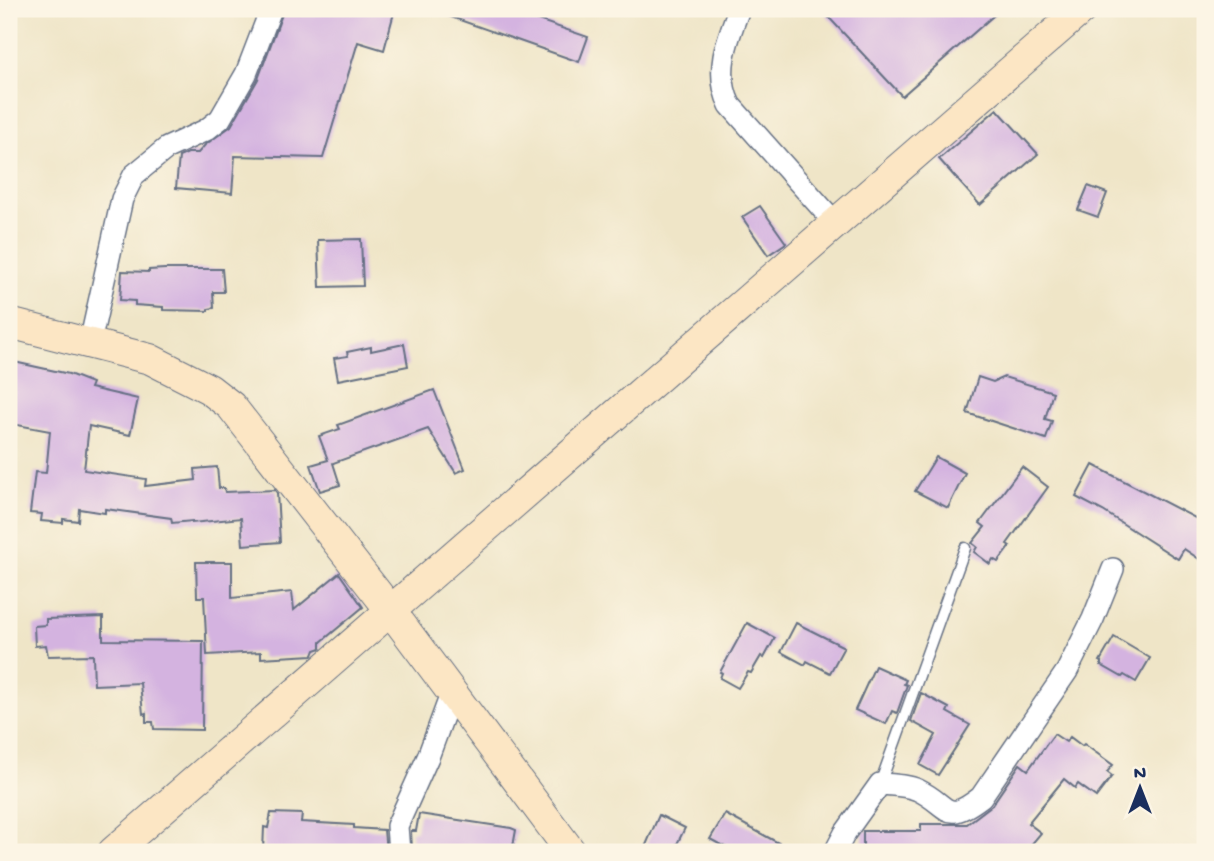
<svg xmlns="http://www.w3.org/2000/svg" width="1214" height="861" font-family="'Gochi Hand',sans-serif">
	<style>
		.building { fill: #d4b3e0 }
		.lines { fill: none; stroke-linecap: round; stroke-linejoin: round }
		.lane-casing { stroke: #656f83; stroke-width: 13 }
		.street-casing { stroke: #656f83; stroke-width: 24 }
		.secondary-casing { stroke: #656f83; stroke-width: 32 }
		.lane { stroke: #fff; stroke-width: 10 }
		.street { stroke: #fff; stroke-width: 21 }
		.secondary { stroke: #fce6c4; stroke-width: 30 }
	</style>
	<rect width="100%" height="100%" fill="#fcf5e5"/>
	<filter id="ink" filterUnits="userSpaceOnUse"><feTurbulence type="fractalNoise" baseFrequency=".0143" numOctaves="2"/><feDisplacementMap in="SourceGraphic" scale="14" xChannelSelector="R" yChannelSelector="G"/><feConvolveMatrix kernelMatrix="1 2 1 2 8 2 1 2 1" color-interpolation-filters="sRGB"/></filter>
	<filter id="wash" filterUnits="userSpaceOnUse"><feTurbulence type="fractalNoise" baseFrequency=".00686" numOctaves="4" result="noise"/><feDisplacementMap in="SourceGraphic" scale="28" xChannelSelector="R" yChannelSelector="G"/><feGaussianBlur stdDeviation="1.57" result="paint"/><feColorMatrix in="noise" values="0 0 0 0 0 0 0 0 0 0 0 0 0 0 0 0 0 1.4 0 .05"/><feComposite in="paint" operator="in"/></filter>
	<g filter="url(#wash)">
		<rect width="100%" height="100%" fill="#efe5c7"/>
		<g id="blocks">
			<g class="building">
				<path d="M 284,9 L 395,9 L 384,50 L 358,42 L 323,158 L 235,156 L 232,193 L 176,188 L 179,157 L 188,153 L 198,153 L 205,145 L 231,126 L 258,79 Z"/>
				<path d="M 437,9 L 506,9 L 588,37 L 579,62 L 437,12 Z"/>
				<path d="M 821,9 L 1001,9 L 902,96 Z"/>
				<path d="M 997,109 L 1038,154 L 980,205 L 939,159 Z"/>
				<path d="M 1088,186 L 1107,193 L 1098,217 L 1078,210 Z"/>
				<path d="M 760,206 L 786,243 L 768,255 L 742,217 Z"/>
				<path d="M 361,239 L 363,286 L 320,287 L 318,240 Z"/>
				<path d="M 165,269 L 222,269 L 224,292 L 213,292 L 214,308 L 208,309 L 208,311 L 163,310 L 163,307 L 135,305 L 135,301 L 120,300 L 122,271 L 149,272 L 149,270 Z"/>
				<path d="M 404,344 L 408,366 L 338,380 L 334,358 L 348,356 L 347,352 L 371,347 L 371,351 Z"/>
				<path d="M 14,362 L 69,374 L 92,383 L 90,388 L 138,399 L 130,435 L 89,426 L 84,470 L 146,479 L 145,486 L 196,480 L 195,469 L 217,467 L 219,488 L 224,488 L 225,492 L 275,490 L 277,493 L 280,542 L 243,545 L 241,518 L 192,523 L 192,521 L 172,523 L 171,518 L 105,509 L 105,513 L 79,509 L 78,521 L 63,519 L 63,523 L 41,521 L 42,514 L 30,513 L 35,472 L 46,473 L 50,431 L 12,424 L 13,417 L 9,416 L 9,390 Z"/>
				<path d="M 978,377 L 993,382 L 1004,377 L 1053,392 L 1045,419 L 1052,421 L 1046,439 L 967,413 Z"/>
				<path d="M 434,390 L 465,469 L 456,473 L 428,429 L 333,463 L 340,485 L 320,491 L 311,465 L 328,460 L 319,436 L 340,429 L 338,425 Z"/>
				<path d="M 936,457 L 965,473 L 948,508 L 915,491 Z"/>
				<path d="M 1093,465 L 1205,523 L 1205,563 L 1184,549 L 1178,559 L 1103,511 L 1076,497 Z"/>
				<path d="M 1022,467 L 1048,487 L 1007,544 L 1010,546 L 998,562 L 993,559 L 990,564 L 974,552 L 977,547 L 972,543 L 985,527 L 980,523 Z"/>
				<path d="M 196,562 L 232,562 L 232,598 L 292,592 L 294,610 L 339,573 L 363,607 L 321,642 L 321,648 L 315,650 L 313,655 L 261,658 L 261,652 L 207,655 L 204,597 L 197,597 Z"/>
				<path d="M 103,617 L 103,640 L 203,641 L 202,730 L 154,729 L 153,722 L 146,722 L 146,713 L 143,714 L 140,683 L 94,685 L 93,655 L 48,656 L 46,645 L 35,646 L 34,626 L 46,625 L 46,619 Z"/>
				<path d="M 747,623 L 775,638 L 764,658 L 761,656 L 751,673 L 748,672 L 738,688 L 720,678 L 722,673 L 720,672 Z"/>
				<path d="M 796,623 L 844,647 L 830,673 L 807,661 L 805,665 L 781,652 Z"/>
				<path d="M 1114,637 L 1150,658 L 1136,682 L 1124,675 L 1122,677 L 1101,665 L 1102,662 L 1100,661 Z"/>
				<path d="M 875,666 L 906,680 L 904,684 L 907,685 L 897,713 L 892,711 L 886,724 L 855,710 Z"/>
				<path d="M 921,693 L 949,708 L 947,712 L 970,725 L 938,775 L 920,765 L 936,735 L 911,721 Z"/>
				<path d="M 1054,734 L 1066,742 L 1070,737 L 1082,746 L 1084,744 L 1113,765 L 1107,772 L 1112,776 L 1096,797 L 1078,784 L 1075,788 L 1064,779 L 1028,823 L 1041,833 L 1025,852 L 863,852 L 863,831 L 921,831 L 921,824 L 967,824 L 992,805 L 1020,764 L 1028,770 Z"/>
				<path d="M 271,813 L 302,814 L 301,822 L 354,825 L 354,828 L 384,830 L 386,852 L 263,852 L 264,827 L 268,828 Z"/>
				<path d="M 419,814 L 511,828 L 516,830 L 512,852 L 429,852 L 412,849 L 411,831 L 416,831 Z"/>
				<path d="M 725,814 L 795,852 L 734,852 L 710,839 Z"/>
				<path d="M 659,815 L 685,828 L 673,852 L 643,852 Z"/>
			</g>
		</g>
	</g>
	<g filter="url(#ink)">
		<use href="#blocks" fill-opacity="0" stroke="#656f83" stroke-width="2"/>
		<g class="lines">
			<defs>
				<path id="lane" d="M 880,784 L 965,548"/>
				<g id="street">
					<path d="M 739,9 C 727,40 714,73 730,105 L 836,224"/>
					<path d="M 90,343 L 122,199 L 134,175 L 167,148 L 206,130 L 220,119 L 246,74 L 271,9"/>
					<path d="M 399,852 L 397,826 L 428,757 L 452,692"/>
					<path d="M 835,852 L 845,833 L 880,784 C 893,785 907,785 918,790 C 951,806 944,825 981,797 L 1067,671 L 1093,619 L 1113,569"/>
				</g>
				<g id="secondary">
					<path d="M 9,323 L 150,359 L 209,389 L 231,406 L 391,611 L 571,852"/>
					<path d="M 113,852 L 1082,9"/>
				</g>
			</defs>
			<use href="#lane" class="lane-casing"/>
			<use href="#street" class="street-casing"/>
			<use href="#secondary" class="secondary-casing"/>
			<use href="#lane" class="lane"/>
			<use href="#street" class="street"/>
			<use href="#secondary" class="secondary"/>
		</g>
	</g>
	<rect width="1214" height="861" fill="none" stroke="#fcf5e5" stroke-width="35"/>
	<g transform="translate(1140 788)" stroke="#fcf5e5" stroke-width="5" paint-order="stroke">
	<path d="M0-5L12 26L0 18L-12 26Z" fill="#1b2f5e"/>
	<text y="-10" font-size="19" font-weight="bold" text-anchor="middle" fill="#1b2f5e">N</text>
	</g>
</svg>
